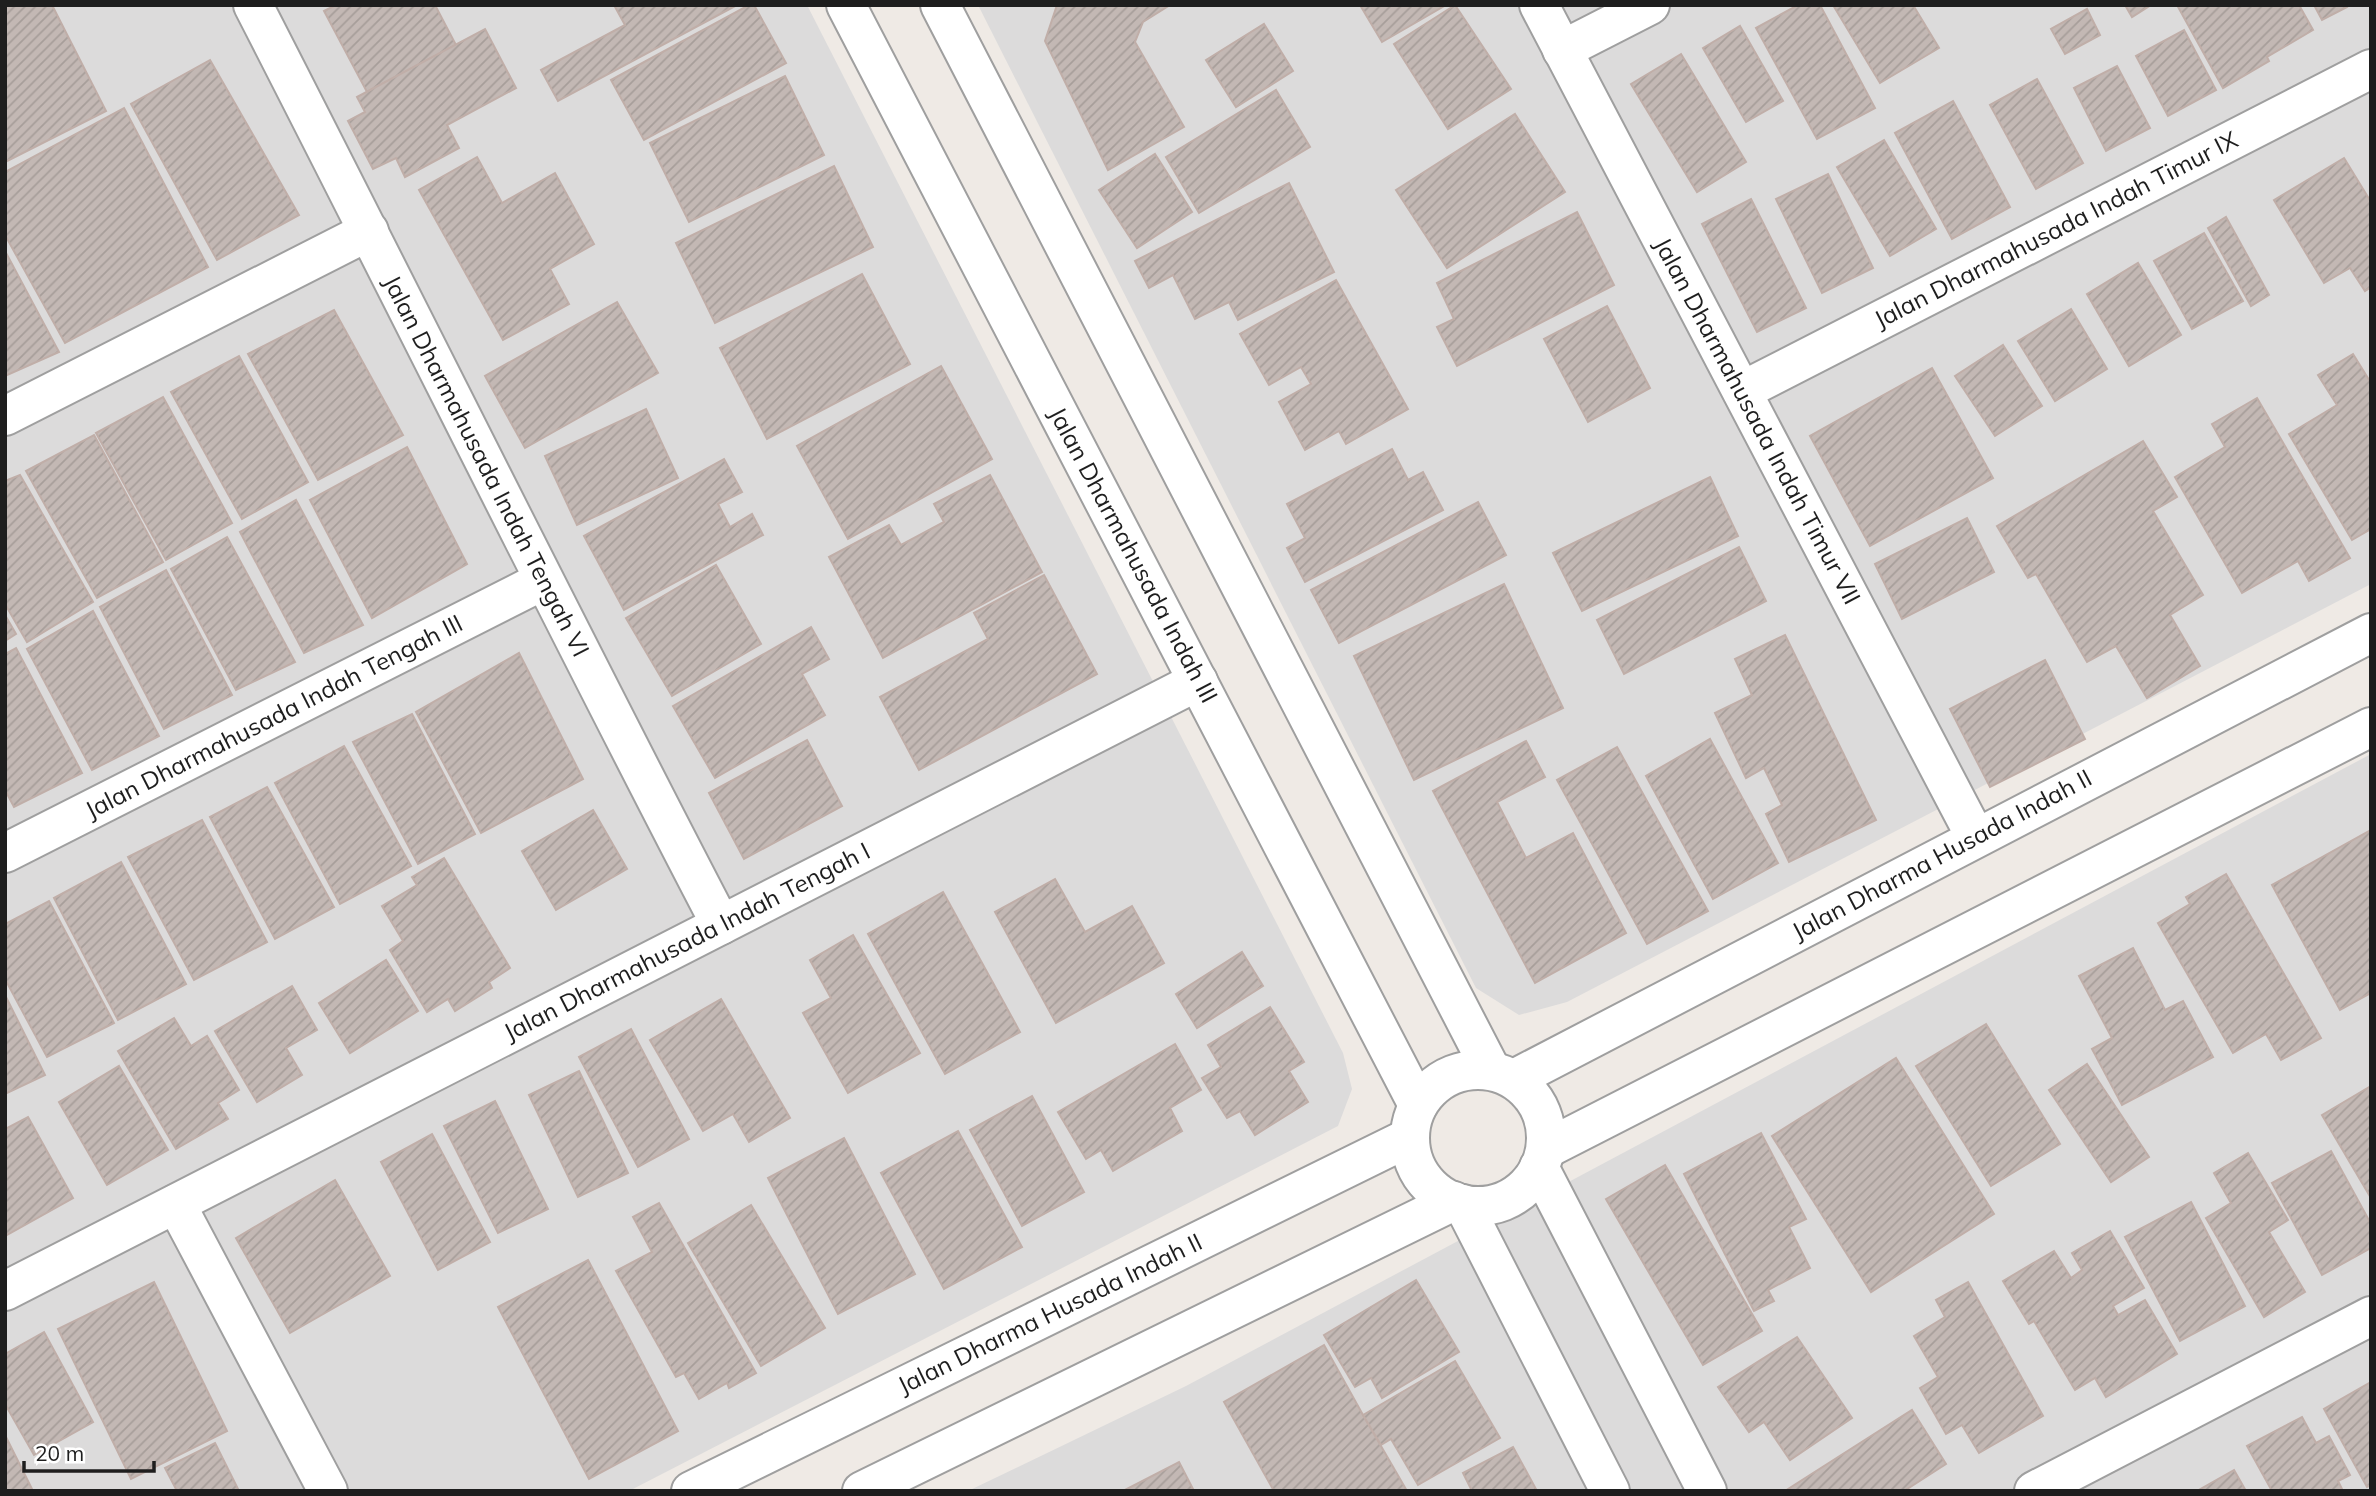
<svg xmlns="http://www.w3.org/2000/svg" width="2376" height="1496" font-family="Mulish,sans-serif">
	<style>
		.residential { fill: #dcdbdb }
		.building { fill: url(#building-hatch); stroke: #c0aea8; stroke-width: 2 }
		.lines { fill: none; stroke-linecap: round; stroke-linejoin: round }
		.street-casing { stroke: #9f9f9f; stroke-width: 42 }
		.street { stroke: #fff; stroke-width: 38 }
		.labels { text-anchor: middle; stroke-width: 5; stroke-linejoin: round; paint-order: stroke }
		.street-label { font-size: 24px; fill: #1e1e1e; stroke: #fff }
	</style>
	<defs>
		<pattern id="building-hatch" width="6" height="6" patternUnits="userSpaceOnUse" patternTransform="scale(1.75)"><rect width="6" height="6" fill="#c3b8b4"/><path d="M-1 1l2-2M0 6l6-6M5 7l2-2" fill="none" stroke="#a79e9a"/></pattern>
	</defs>
	<rect width="100%" height="100%" fill="#efeae5"/>
	<g class="residential">
		<path d="M 5,5 L 807,5 L 1343,1053 L 1352,1089 L 1338,1126 L 629,1491 L 5,1491 Z"/>
		<path d="M 978,5 L 2371,5 L 2371,584 L 1567,1002 L 1519,1015 L 1476,988 Z"/>
		<path d="M 2371,754 L 2371,1491 L 968,1491 L 1186,1386 Z"/>
	</g>
	<g class="building">
		<path d="M 5,5 L 52,5 L 106,111 L 5,162 Z"/>
		<path d="M 336,5 L 435,5 L 456,45 L 367,92 L 324,11 Z"/>
		<path d="M 614,5 L 737,5 L 558,101 L 541,70 L 625,25 Z"/>
		<path d="M 749,5 L 754,5 L 786,63 L 644,140 L 611,80 Z"/>
		<path d="M 1057,5 L 1170,5 L 1143,22 L 1135,42 L 1184,127 L 1108,170 L 1045,41 Z"/>
		<path d="M 1360,5 L 1446,5 L 1382,42 Z"/>
		<path d="M 1455,5 L 1511,89 L 1448,129 L 1394,44 Z"/>
		<path d="M 1798,5 L 1820,5 L 1875,108 L 1817,139 L 1756,28 Z"/>
		<path d="M 1833,5 L 1913,5 L 1939,48 L 1880,83 Z"/>
		<path d="M 2125,5 L 2151,5 L 2132,17 Z"/>
		<path d="M 2177,5 L 2299,5 L 2313,30 L 2267,57 L 2269,61 L 2223,88 Z"/>
		<path d="M 2314,5 L 2346,5 L 2347,7 L 2322,20 Z"/>
		<path d="M 2087,9 L 2100,35 L 2065,54 L 2051,29 Z"/>
		<path d="M 1264,24 L 1293,71 L 1236,107 L 1206,60 Z"/>
		<path d="M 1740,26 L 1783,101 L 1746,122 L 1703,48 Z"/>
		<path d="M 485,29 L 516,88 L 447,125 L 459,148 L 405,177 L 396,158 L 373,169 L 348,121 L 365,112 L 357,97 Z"/>
		<path d="M 2184,30 L 2216,90 L 2168,116 L 2136,56 Z"/>
		<path d="M 1681,54 L 1746,162 L 1697,192 L 1631,84 Z"/>
		<path d="M 210,60 L 299,215 L 217,260 L 131,104 Z"/>
		<path d="M 2117,66 L 2150,128 L 2106,151 L 2074,88 Z"/>
		<path d="M 785,76 L 824,155 L 689,222 L 650,143 Z"/>
		<path d="M 2037,79 L 2083,163 L 2036,189 L 1990,105 Z"/>
		<path d="M 1276,90 L 1310,147 L 1199,213 L 1166,157 Z"/>
		<path d="M 1953,101 L 2010,207 L 1952,239 L 1895,133 Z"/>
		<path d="M 124,108 L 208,267 L 65,343 L 5,235 L 5,172 Z"/>
		<path d="M 1515,114 L 1565,192 L 1447,268 L 1396,190 Z"/>
		<path d="M 1884,140 L 1936,229 L 1890,256 L 1837,167 Z"/>
		<path d="M 1155,154 L 1192,212 L 1137,248 L 1099,190 Z"/>
		<path d="M 477,157 L 502,203 L 555,173 L 594,244 L 550,269 L 569,304 L 503,340 L 419,190 Z"/>
		<path d="M 2344,158 L 2371,202 L 2371,287 L 2365,291 L 2350,268 L 2324,283 L 2274,200 Z"/>
		<path d="M 834,166 L 873,247 L 715,323 L 676,243 Z"/>
		<path d="M 1828,174 L 1873,268 L 1822,293 L 1776,199 Z"/>
		<path d="M 1289,183 L 1334,272 L 1238,320 L 1229,302 L 1195,319 L 1173,275 L 1149,288 L 1135,261 Z"/>
		<path d="M 1751,199 L 1806,308 L 1757,332 L 1702,224 Z"/>
		<path d="M 1577,212 L 1614,285 L 1457,366 L 1437,327 L 1454,319 L 1437,283 Z"/>
		<path d="M 2226,217 L 2269,295 L 2251,306 L 2208,228 Z"/>
		<path d="M 2204,233 L 2243,301 L 2192,329 L 2154,261 Z"/>
		<path d="M 5,251 L 59,352 L 5,376 Z"/>
		<path d="M 2138,263 L 2181,335 L 2129,366 L 2087,294 Z"/>
		<path d="M 862,274 L 910,364 L 767,439 L 720,348 Z"/>
		<path d="M 1336,280 L 1408,409 L 1346,444 L 1339,431 L 1305,450 L 1279,402 L 1311,384 L 1301,367 L 1269,385 L 1240,334 Z"/>
		<path d="M 617,302 L 658,373 L 525,448 L 485,376 Z"/>
		<path d="M 1607,306 L 1650,388 L 1588,422 L 1544,339 Z"/>
		<path d="M 2071,309 L 2107,369 L 2055,401 L 2018,341 Z"/>
		<path d="M 334,310 L 403,435 L 318,480 L 248,354 Z"/>
		<path d="M 2003,345 L 2042,406 L 1995,436 L 1955,376 Z"/>
		<path d="M 2353,354 L 2371,383 L 2371,529 L 2352,540 L 2289,434 L 2337,405 L 2318,375 Z"/>
		<path d="M 239,356 L 308,482 L 242,519 L 171,392 Z"/>
		<path d="M 941,366 L 992,459 L 848,539 L 797,446 Z"/>
		<path d="M 1932,368 L 1993,478 L 1870,546 L 1810,436 Z"/>
		<path d="M 163,397 L 232,523 L 166,560 L 96,433 Z"/>
		<path d="M 2257,398 L 2350,558 L 2309,581 L 2298,561 L 2242,593 L 2175,477 L 2225,447 L 2212,424 Z"/>
		<path d="M 646,409 L 678,478 L 577,525 L 545,456 Z"/>
		<path d="M 94,435 L 163,562 L 97,598 L 26,471 Z"/>
		<path d="M 2143,441 L 2177,497 L 2153,511 L 2203,595 L 2170,615 L 2200,666 L 2147,698 L 2116,646 L 2087,662 L 2036,574 L 2028,578 L 1997,526 Z"/>
		<path d="M 407,447 L 467,564 L 372,618 L 310,500 Z"/>
		<path d="M 1392,449 L 1408,480 L 1423,472 L 1443,510 L 1305,582 L 1287,548 L 1305,538 L 1287,504 Z"/>
		<path d="M 724,459 L 742,492 L 718,504 L 730,527 L 752,514 L 763,535 L 624,610 L 584,536 Z"/>
		<path d="M 20,475 L 93,602 L 27,642 L 5,604 L 5,481 Z"/>
		<path d="M 990,475 L 1042,572 L 883,658 L 829,557 L 889,525 L 901,545 L 944,522 L 934,504 Z"/>
		<path d="M 1710,477 L 1738,536 L 1582,611 L 1553,553 Z"/>
		<path d="M 296,500 L 363,625 L 304,653 L 240,532 Z"/>
		<path d="M 1478,502 L 1506,555 L 1339,643 L 1311,590 Z"/>
		<path d="M 1967,518 L 1994,572 L 1902,619 L 1875,564 Z"/>
		<path d="M 227,537 L 295,662 L 236,690 L 171,569 Z"/>
		<path d="M 1739,547 L 1766,601 L 1624,674 L 1597,620 Z"/>
		<path d="M 716,565 L 761,644 L 672,696 L 626,618 Z"/>
		<path d="M 166,570 L 232,695 L 164,729 L 100,607 Z"/>
		<path d="M 1044,575 L 1097,674 L 919,770 L 880,697 L 988,639 L 974,613 Z"/>
		<path d="M 1504,584 L 1563,708 L 1414,780 L 1354,656 Z"/>
		<path d="M 93,611 L 159,736 L 92,770 L 27,649 Z"/>
		<path d="M 5,615 L 16,634 L 5,641 Z"/>
		<path d="M 811,627 L 829,659 L 802,674 L 825,715 L 715,778 L 673,706 Z"/>
		<path d="M 1785,635 L 1876,820 L 1789,862 L 1766,814 L 1782,805 L 1764,768 L 1746,778 L 1715,713 L 1752,695 L 1735,659 Z"/>
		<path d="M 16,648 L 82,773 L 14,807 L 5,790 L 5,654 Z"/>
		<path d="M 519,653 L 583,779 L 481,833 L 416,712 Z"/>
		<path d="M 2045,660 L 2085,739 L 1990,787 L 1950,709 Z"/>
		<path d="M 412,714 L 475,834 L 418,864 L 353,742 Z"/>
		<path d="M 1710,739 L 1778,863 L 1713,899 L 1646,776 Z"/>
		<path d="M 807,740 L 842,806 L 744,859 L 709,793 Z"/>
		<path d="M 1526,741 L 1545,777 L 1497,802 L 1526,858 L 1573,833 L 1626,933 L 1535,983 L 1433,791 Z"/>
		<path d="M 344,746 L 411,866 L 340,904 L 275,783 Z"/>
		<path d="M 1617,747 L 1708,911 L 1647,944 L 1557,780 Z"/>
		<path d="M 267,787 L 334,907 L 275,939 L 210,817 Z"/>
		<path d="M 593,810 L 627,869 L 556,910 L 522,851 Z"/>
		<path d="M 202,820 L 267,942 L 194,980 L 128,857 Z"/>
		<path d="M 2371,830 L 2371,993 L 2340,1010 L 2272,885 Z"/>
		<path d="M 444,858 L 510,968 L 489,982 L 492,988 L 455,1011 L 448,999 L 427,1012 L 390,950 L 403,941 L 382,906 L 417,885 L 412,877 Z"/>
		<path d="M 121,862 L 186,984 L 118,1020 L 54,898 Z"/>
		<path d="M 2226,874 L 2321,1038 L 2281,1060 L 2266,1034 L 2233,1053 L 2158,923 L 2190,904 L 2186,897 Z"/>
		<path d="M 1055,879 L 1085,932 L 1132,906 L 1164,963 L 1056,1023 L 995,912 Z"/>
		<path d="M 943,892 L 1020,1032 L 945,1074 L 868,934 Z"/>
		<path d="M 49,901 L 114,1023 L 47,1057 L 5,979 L 5,924 Z"/>
		<path d="M 853,935 L 920,1053 L 848,1093 L 803,1013 L 831,998 L 810,960 Z"/>
		<path d="M 2133,948 L 2165,1010 L 2183,1001 L 2213,1057 L 2122,1105 L 2092,1049 L 2112,1038 L 2079,976 Z"/>
		<path d="M 1242,952 L 1263,986 L 1197,1028 L 1176,994 Z"/>
		<path d="M 386,960 L 418,1011 L 350,1053 L 319,1003 Z"/>
		<path d="M 292,986 L 317,1030 L 286,1048 L 302,1075 L 257,1102 L 215,1031 Z"/>
		<path d="M 5,995 L 45,1075 L 5,1094 Z"/>
		<path d="M 721,999 L 790,1118 L 749,1142 L 733,1114 L 703,1131 L 650,1040 Z"/>
		<path d="M 1270,1007 L 1304,1062 L 1289,1071 L 1308,1102 L 1255,1135 L 1240,1111 L 1227,1118 L 1202,1078 L 1221,1067 L 1208,1045 Z"/>
		<path d="M 174,1018 L 191,1046 L 207,1036 L 239,1090 L 218,1103 L 228,1119 L 176,1149 L 118,1051 Z"/>
		<path d="M 1986,1024 L 2060,1144 L 1991,1186 L 1916,1066 Z"/>
		<path d="M 631,1029 L 689,1139 L 638,1167 L 579,1057 Z"/>
		<path d="M 1175,1044 L 1201,1090 L 1170,1108 L 1182,1131 L 1113,1171 L 1101,1150 L 1086,1159 L 1058,1112 Z"/>
		<path d="M 1896,1058 L 1994,1214 L 1871,1292 L 1772,1136 Z"/>
		<path d="M 2087,1064 L 2149,1157 L 2111,1182 L 2049,1090 Z"/>
		<path d="M 119,1066 L 168,1150 L 107,1185 L 59,1102 Z"/>
		<path d="M 579,1071 L 628,1173 L 578,1197 L 529,1095 Z"/>
		<path d="M 2371,1086 L 2371,1198 L 2322,1115 Z"/>
		<path d="M 1032,1096 L 1084,1192 L 1022,1226 L 970,1130 Z"/>
		<path d="M 495,1101 L 548,1209 L 498,1233 L 444,1126 Z"/>
		<path d="M 28,1117 L 73,1198 L 5,1236 L 5,1129 Z"/>
		<path d="M 958,1131 L 1022,1247 L 944,1289 L 881,1173 Z"/>
		<path d="M 1761,1133 L 1806,1219 L 1789,1227 L 1810,1268 L 1768,1290 L 1774,1301 L 1754,1311 L 1684,1174 Z"/>
		<path d="M 432,1134 L 490,1242 L 438,1270 L 381,1162 Z"/>
		<path d="M 844,1138 L 915,1274 L 838,1314 L 768,1178 Z"/>
		<path d="M 2331,1151 L 2371,1224 L 2371,1248 L 2322,1275 L 2272,1183 Z"/>
		<path d="M 2248,1153 L 2288,1220 L 2269,1232 L 2305,1292 L 2264,1317 L 2206,1218 L 2231,1203 L 2214,1173 Z"/>
		<path d="M 1665,1165 L 1762,1331 L 1703,1365 L 1606,1199 Z"/>
		<path d="M 335,1180 L 390,1276 L 290,1333 L 236,1238 Z"/>
		<path d="M 2191,1202 L 2245,1306 L 2180,1341 L 2125,1237 Z"/>
		<path d="M 659,1203 L 756,1373 L 729,1388 L 727,1383 L 699,1399 L 684,1373 L 676,1377 L 616,1271 L 652,1252 L 633,1217 Z"/>
		<path d="M 751,1205 L 825,1328 L 761,1366 L 688,1243 Z"/>
		<path d="M 2110,1231 L 2144,1288 L 2113,1306 L 2118,1315 L 2145,1300 L 2177,1354 L 2106,1397 L 2095,1378 L 2075,1390 L 2034,1321 L 2029,1324 L 2003,1281 L 2054,1251 L 2071,1278 L 2082,1270 L 2072,1253 Z"/>
		<path d="M 588,1260 L 678,1431 L 589,1479 L 498,1307 Z"/>
		<path d="M 1416,1280 L 1459,1352 L 1382,1398 L 1371,1378 L 1355,1387 L 1324,1335 Z"/>
		<path d="M 154,1282 L 227,1431 L 131,1479 L 58,1329 Z"/>
		<path d="M 1968,1282 L 2043,1416 L 1979,1453 L 1962,1425 L 1946,1434 L 1920,1388 L 1938,1377 L 1914,1336 L 1945,1317 L 1936,1300 Z"/>
		<path d="M 44,1332 L 93,1422 L 34,1455 L 5,1404 L 5,1354 Z"/>
		<path d="M 1797,1337 L 1852,1418 L 1790,1460 L 1764,1422 L 1749,1432 L 1718,1387 Z"/>
		<path d="M 1324,1345 L 1363,1415 L 1407,1491 L 1274,1491 L 1224,1402 Z"/>
		<path d="M 1455,1361 L 1500,1438 L 1418,1485 L 1391,1439 L 1381,1445 L 1363,1415 Z"/>
		<path d="M 2371,1382 L 2371,1485 L 2367,1487 L 2324,1409 Z"/>
		<path d="M 1912,1410 L 1946,1464 L 1904,1491 L 1785,1491 Z"/>
		<path d="M 2302,1417 L 2316,1443 L 2329,1436 L 2350,1475 L 2338,1481 L 2343,1491 L 2272,1491 L 2247,1446 Z"/>
		<path d="M 5,1435 L 33,1491 L 5,1491 Z"/>
		<path d="M 215,1443 L 239,1491 L 177,1491 L 165,1468 Z"/>
		<path d="M 1513,1447 L 1537,1491 L 1472,1491 L 1463,1473 Z"/>
		<path d="M 1179,1462 L 1194,1491 L 1123,1491 Z"/>
		<path d="M 2234,1470 L 2246,1491 L 2197,1491 Z"/>
	</g>
	<g class="lines">
		<defs>
			<g id="street">
				<path d="M 253,5 C 410,311 562,620 721,925"/>
				<path d="M 846,5 L 1418,1105"/>
				<path d="M 940,5 L 1491,1070"/>
				<path d="M 1539,5 L 1975,836"/>
				<path d="M 1562,50 L 1650,5"/>
				<path d="M 1742,391 L 2371,69"/>
				<path d="M 5,416 L 369,231"/>
				<path d="M 5,853 L 542,581"/>
				<circle cx="1478" cy="1138" r="68"/>
				<path d="M 1514,1079 L 2371,633"/>
				<path d="M 1546,1149 L 2371,727"/>
				<path d="M 1539,1167 L 1707,1491"/>
				<path d="M 176,1204 L 328,1491"/>
				<path d="M 1463,1204 L 1610,1491"/>
				<path d="M 5,1291 L 1198,681"/>
				<path d="M 691,1491 L 1410,1137"/>
				<path d="M 862,1491 L 1454,1201"/>
				<path d="M 2034,1491 L 2371,1316"/>
			</g>
		</defs>
		<use href="#street" class="street-casing"/>
		<use href="#street" class="street"/>
	</g>
	<g class="labels">
		<g class="street-label">
			<text transform="translate(2056 230) rotate(-27)" y="8">Jalan Dharmahusada Indah Timur IX</text>
			<text transform="translate(1757 421) rotate(62)" y="8">Jalan Dharmahusada Indah Timur VII</text>
			<text transform="translate(486 466) rotate(63)" y="8">Jalan Dharmahusada Indah Tengah VI</text>
			<text transform="translate(1133 555) rotate(62)" y="8">Jalan Dharmahusada Indah III</text>
			<text transform="translate(274 717) rotate(-27)" y="8">Jalan Dharmahusada Indah Tengah III</text>
			<text transform="translate(1942 855) rotate(-28)" y="8">Jalan Dharma Husada Indah II</text>
			<text transform="translate(687 942) rotate(-27)" y="8">Jalan Dharmahusada Indah Tengah I</text>
			<text transform="translate(1050 1314) rotate(-26)" y="8">Jalan Dharma Husada Indah II</text>
		</g>
	</g>
	<rect width="2376" height="1496" fill="none" stroke="#1e1e1e" stroke-width="14"/>
	<path d="M24 1461v10h130v-10" fill="none" stroke="#1e1e1e" stroke-width="3.5"/>
	<text x="35" y="1461" font-size="21" fill="#1e1e1e" stroke="#ffffff" stroke-width="5" paint-order="stroke">20 m</text>
</svg>
